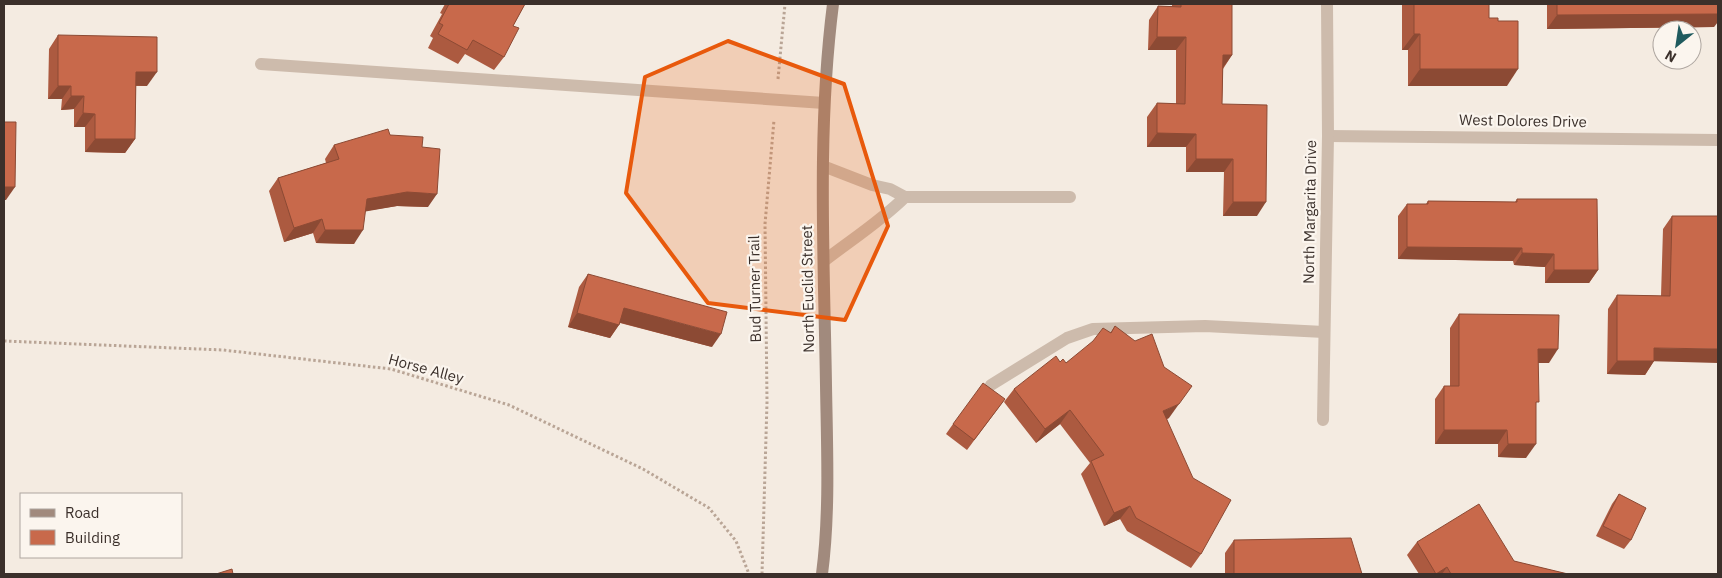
<svg xmlns="http://www.w3.org/2000/svg" width="1722" height="578" font-family="'IBM Plex Sans',sans-serif">
	<style>
		.lines { fill: none; stroke-linecap: round; stroke-linejoin: round }
		.path { stroke: #b9a596; stroke-width: 3; stroke-dasharray: 2.5 2.5; stroke-linecap: butt }
		.service { stroke: #cdbbac; stroke-width: 12 }
		.minor { stroke: #cdbbac; stroke-width: 12 }
		.secondary { stroke: #a18a7d; stroke-width: 12 }
		.wall { fill: #ac5a40 }
		.shaded-wall { fill: #8c4a34 }
		.building { fill: #c8694b; stroke: #8c4a34 }
		.marked { fill: #e8590c; fill-opacity: 0.2; stroke: #e8590c; stroke-width: 4; stroke-linejoin: round }
		.labels { text-anchor: middle; stroke-width: 4.5; stroke-linejoin: round; paint-order: stroke }
		.street-label { font-size: 15px; fill: #3b302b; stroke: #fbf5ee }
	</style>
	<rect width="100%" height="100%" fill="#f4ebe1"/>
	<g class="lines">
		<g class="path">
			<path d="M 778,79 L 785,4"/>
			<path d="M 4,341 L 223,350 L 391,369 L 509,405 L 643,469 L 709,508 L 736,541 L 749,574"/>
			<path d="M 762,574 L 767,402 L 765,224 L 774,120"/>
		</g>
		<g class="service">
			<path d="M 261,64 L 824,103"/>
			<path d="M 823,166 L 872,185 L 890,189 L 905,197 L 1070,197"/>
			<path d="M 824,261 C 851,240 881,221 905,197"/>
			<path d="M 991,385 L 1067,338 L 1093,329 L 1205,326 L 1324,332"/>
		</g>
		<g class="minor">
			<path d="M 1328,136 L 1718,140"/>
			<path d="M 1323,420 L 1328,136 L 1327,4"/>
		</g>
		<path class="secondary" d="M 822,574 C 830,513 827,447 826,385 C 824,258 817,130 833,4"/>
	</g>
	<g class="wall">
		<path d="M 445,4 L 525,4 L 513,26 L 504,57 L 494,70 L 465,54 L 458,64 L 428,48 L 433,38 L 430,36 L 442,14 L 440,13 Z"/>
		<path d="M 1172,4 L 1232,4 L 1232,55 L 1223,69 L 1222,104 L 1257,216 L 1223,216 L 1224,172 L 1186,172 L 1186,147 L 1147,147 L 1147,117 L 1157,103 L 1176,104 L 1176,50 L 1148,50 L 1149,20 L 1158,6 L 1172,6 Z"/>
		<path d="M 1402,4 L 1489,4 L 1489,18 L 1507,86 L 1408,86 L 1408,50 L 1402,50 Z"/>
		<path d="M 1547,4 L 1718,4 L 1714,27 L 1547,29 Z"/>
		<path d="M 58,35 L 147,86 L 136,86 L 135,139 L 125,153 L 85,152 L 85,127 L 74,127 L 74,109 L 61,110 L 62,99 L 48,99 L 49,49 Z"/>
		<path d="M 390,135 L 422,147 L 428,207 L 397,206 L 365,211 L 354,244 L 316,243 L 313,233 L 284,242 L 269,191 L 278,178 L 326,163 L 325,159 L 334,145 Z"/>
		<path d="M 1517,199 L 1598,270 L 1589,283 L 1545,283 L 1545,267 L 1514,265 L 1513,261 L 1398,259 L 1398,216 L 1407,204 L 1426,204 L 1428,201 L 1515,202 Z"/>
		<path d="M 1672,216 L 1718,216 L 1654,361 L 1645,375 L 1607,374 L 1608,309 L 1617,295 L 1661,296 L 1663,229 Z"/>
		<path d="M 588,274 L 712,347 L 620,323 L 610,338 L 568,327 L 579,287 Z"/>
		<path d="M 1459,314 L 1549,363 L 1538,363 L 1536,406 L 1526,458 L 1498,457 L 1498,444 L 1435,444 L 1435,399 L 1444,386 L 1450,386 L 1450,328 Z"/>
		<path d="M 1115,326 L 1169,418 L 1167,419 L 1201,554 L 1191,568 L 1127,531 L 1120,519 L 1104,526 L 1081,474 L 1090,463 L 1060,424 L 1036,443 L 1004,402 L 1014,389 L 1060,362 L 1066,363 L 1111,332 Z"/>
		<path d="M 1005,399 L 967,450 L 946,434 L 953,424 Z"/>
		<path d="M 1619,494 L 1631,540 L 1624,549 L 1596,536 L 1612,504 Z"/>
		<path d="M 1234,540 L 1362,574 L 1225,574 L 1225,553 Z"/>
		<path d="M 1417,542 L 1514,561 L 1568,574 L 1419,574 L 1407,555 Z"/>
	</g>
	<g class="shaded-wall">
		<path d="M 1718,14 L 1718,22 L 1714,27 L 1547,29 L 1557,15 Z"/>
		<path d="M 1414,34 L 1420,34 L 1408,50 L 1402,50 Z"/>
		<path d="M 1157,37 L 1186,37 L 1176,50 L 1148,50 Z"/>
		<path d="M 1223,55 L 1232,55 L 1222,69 Z"/>
		<path d="M 1420,69 L 1518,69 L 1507,86 L 1408,86 Z"/>
		<path d="M 136,72 L 157,72 L 147,86 L 127,85 Z"/>
		<path d="M 58,86 L 71,86 L 62,99 L 48,99 Z"/>
		<path d="M 71,96 L 84,96 L 74,109 L 61,110 Z"/>
		<path d="M 83,113 L 95,114 L 85,127 L 74,127 Z"/>
		<path d="M 1157,133 L 1196,134 L 1186,147 L 1147,147 Z"/>
		<path d="M 95,139 L 135,139 L 125,153 L 85,152 Z"/>
		<path d="M 1196,159 L 1233,159 L 1224,172 L 1186,172 Z"/>
		<path d="M 4,187 L 15,187 L 6,200 L 4,200 Z"/>
		<path d="M 407,192 L 437,194 L 428,207 L 397,206 L 357,213 L 367,199 Z"/>
		<path d="M 1233,202 L 1266,202 L 1257,216 L 1223,216 Z"/>
		<path d="M 322,219 L 313,233 L 284,242 L 294,228 Z"/>
		<path d="M 325,230 L 363,230 L 354,244 L 316,243 Z"/>
		<path d="M 1407,247 L 1522,248 L 1513,261 L 1398,259 Z"/>
		<path d="M 1522,253 L 1554,254 L 1545,267 L 1514,265 Z"/>
		<path d="M 1554,270 L 1598,270 L 1589,283 L 1545,283 Z"/>
		<path d="M 624,308 L 721,334 L 712,347 L 614,321 Z"/>
		<path d="M 577,313 L 619,325 L 610,338 L 568,327 Z"/>
		<path d="M 1654,348 L 1718,349 L 1718,363 L 1645,361 Z"/>
		<path d="M 1538,349 L 1558,349 L 1549,363 L 1529,363 Z"/>
		<path d="M 1617,361 L 1654,361 L 1645,375 L 1607,374 Z"/>
		<path d="M 1179,404 L 1169,418 L 1154,424 L 1163,411 Z"/>
		<path d="M 1070,410 L 1060,424 L 1036,443 L 1045,429 Z"/>
		<path d="M 1444,430 L 1507,430 L 1498,444 L 1435,444 Z"/>
		<path d="M 1508,444 L 1536,444 L 1526,458 L 1498,457 Z"/>
		<path d="M 1130,506 L 1120,519 L 1104,526 L 1114,513 Z"/>
		<path d="M 1447,567 L 1442,574 L 1436,574 Z"/>
	</g>
	<g class="building">
		<path d="M 449,4 L 525,4 L 513,26 L 519,28 L 504,57 L 473,40 L 467,50 L 438,34 L 443,25 L 439,23 Z"/>
		<path d="M 1181,4 L 1232,4 L 1232,55 L 1223,55 L 1222,104 L 1267,105 L 1266,202 L 1233,202 L 1233,159 L 1196,159 L 1196,134 L 1157,133 L 1157,103 L 1185,104 L 1186,37 L 1157,37 L 1158,6 L 1181,7 Z"/>
		<path d="M 1414,4 L 1489,4 L 1489,18 L 1498,18 L 1498,21 L 1518,21 L 1518,69 L 1420,69 L 1420,34 L 1414,34 Z"/>
		<path d="M 1557,4 L 1718,4 L 1718,14 L 1557,15 Z"/>
		<path d="M 58,35 L 157,37 L 157,72 L 136,72 L 135,139 L 95,139 L 95,114 L 83,113 L 84,96 L 71,96 L 71,86 L 58,86 Z"/>
		<path d="M 4,122 L 16,122 L 15,187 L 4,187 Z"/>
		<path d="M 388,129 L 390,135 L 423,137 L 422,147 L 440,149 L 437,194 L 407,192 L 367,199 L 363,230 L 325,230 L 322,219 L 294,228 L 278,178 L 339,159 L 334,145 Z"/>
		<path d="M 1517,199 L 1597,199 L 1598,270 L 1554,270 L 1554,254 L 1522,253 L 1522,248 L 1407,247 L 1407,204 L 1428,204 L 1428,201 L 1517,202 Z"/>
		<path d="M 1672,216 L 1718,216 L 1718,349 L 1654,348 L 1654,361 L 1617,361 L 1617,295 L 1670,296 Z"/>
		<path d="M 588,274 L 727,312 L 721,334 L 624,308 L 619,325 L 577,313 Z"/>
		<path d="M 1459,314 L 1559,315 L 1558,349 L 1538,349 L 1539,402 L 1536,402 L 1536,444 L 1508,444 L 1507,430 L 1444,430 L 1444,386 L 1459,386 Z"/>
		<path d="M 1115,326 L 1135,341 L 1152,334 L 1164,367 L 1192,386 L 1179,404 L 1163,411 L 1193,478 L 1231,500 L 1201,554 L 1136,518 L 1130,506 L 1114,513 L 1091,461 L 1104,455 L 1070,410 L 1045,429 L 1014,389 L 1056,356 L 1060,362 L 1063,359 L 1066,363 L 1093,341 L 1103,328 L 1111,333 Z"/>
		<path d="M 983,383 L 1005,399 L 974,440 L 953,424 Z"/>
		<path d="M 1619,494 L 1646,508 L 1631,540 L 1603,526 Z"/>
		<path d="M 1479,504 L 1514,561 L 1568,574 L 1451,574 L 1447,567 L 1436,574 L 1417,542 Z"/>
		<path d="M 1351,538 L 1362,574 L 1234,574 L 1234,540 Z"/>
		<path d="M 232,569 L 233,574 L 216,574 Z"/>
	</g>
	<path class="marked" d="M 728,41 L 844,84 L 888,226 L 845,320 L 708,303 L 626,193 L 645,77 Z"/>
	<g class="labels">
		<g class="street-label">
			<text transform="translate(1523 121) rotate(1)" y="5">West Dolores Drive</text>
			<text transform="translate(1310 212) rotate(-89)" y="5">North Margarita Drive</text>
			<text transform="translate(755 289) rotate(-91)" y="5">Bud Turner Trail</text>
			<text transform="translate(808 289) rotate(-91)" y="5">North Euclid Street</text>
			<text transform="translate(426 369) rotate(15)" y="5">Horse Alley</text>
		</g>
	</g>
	<rect width="1722" height="578" fill="none" stroke="#3b302b" stroke-width="10"/>
	<rect x="20" y="493" width="162" height="65" fill="#fbf5ee" stroke="#aea6a0"/>
	<rect x="30" y="509" width="25" height="8" fill="#a18a7d" stroke="#aea6a0"/>
	<text x="65" y="518" font-size="15" fill="#3b302b">Road</text>
	<rect x="30" y="530" width="25" height="15" fill="#c8694b" stroke="#aea6a0"/>
	<text x="65" y="543" font-size="15" fill="#3b302b">Building</text>
	<g transform="translate(1677 45) rotate(210)"><circle r="24" fill="#fbf5ee" stroke="#aea6a0"/>
	<path d="M0-4L9 19L0 12L-9 19Z" fill="#1f5a5e"/>
	<text y="-8" font-size="14" font-weight="bold" text-anchor="middle" fill="#3b302b">N</text>
	</g>
</svg>
